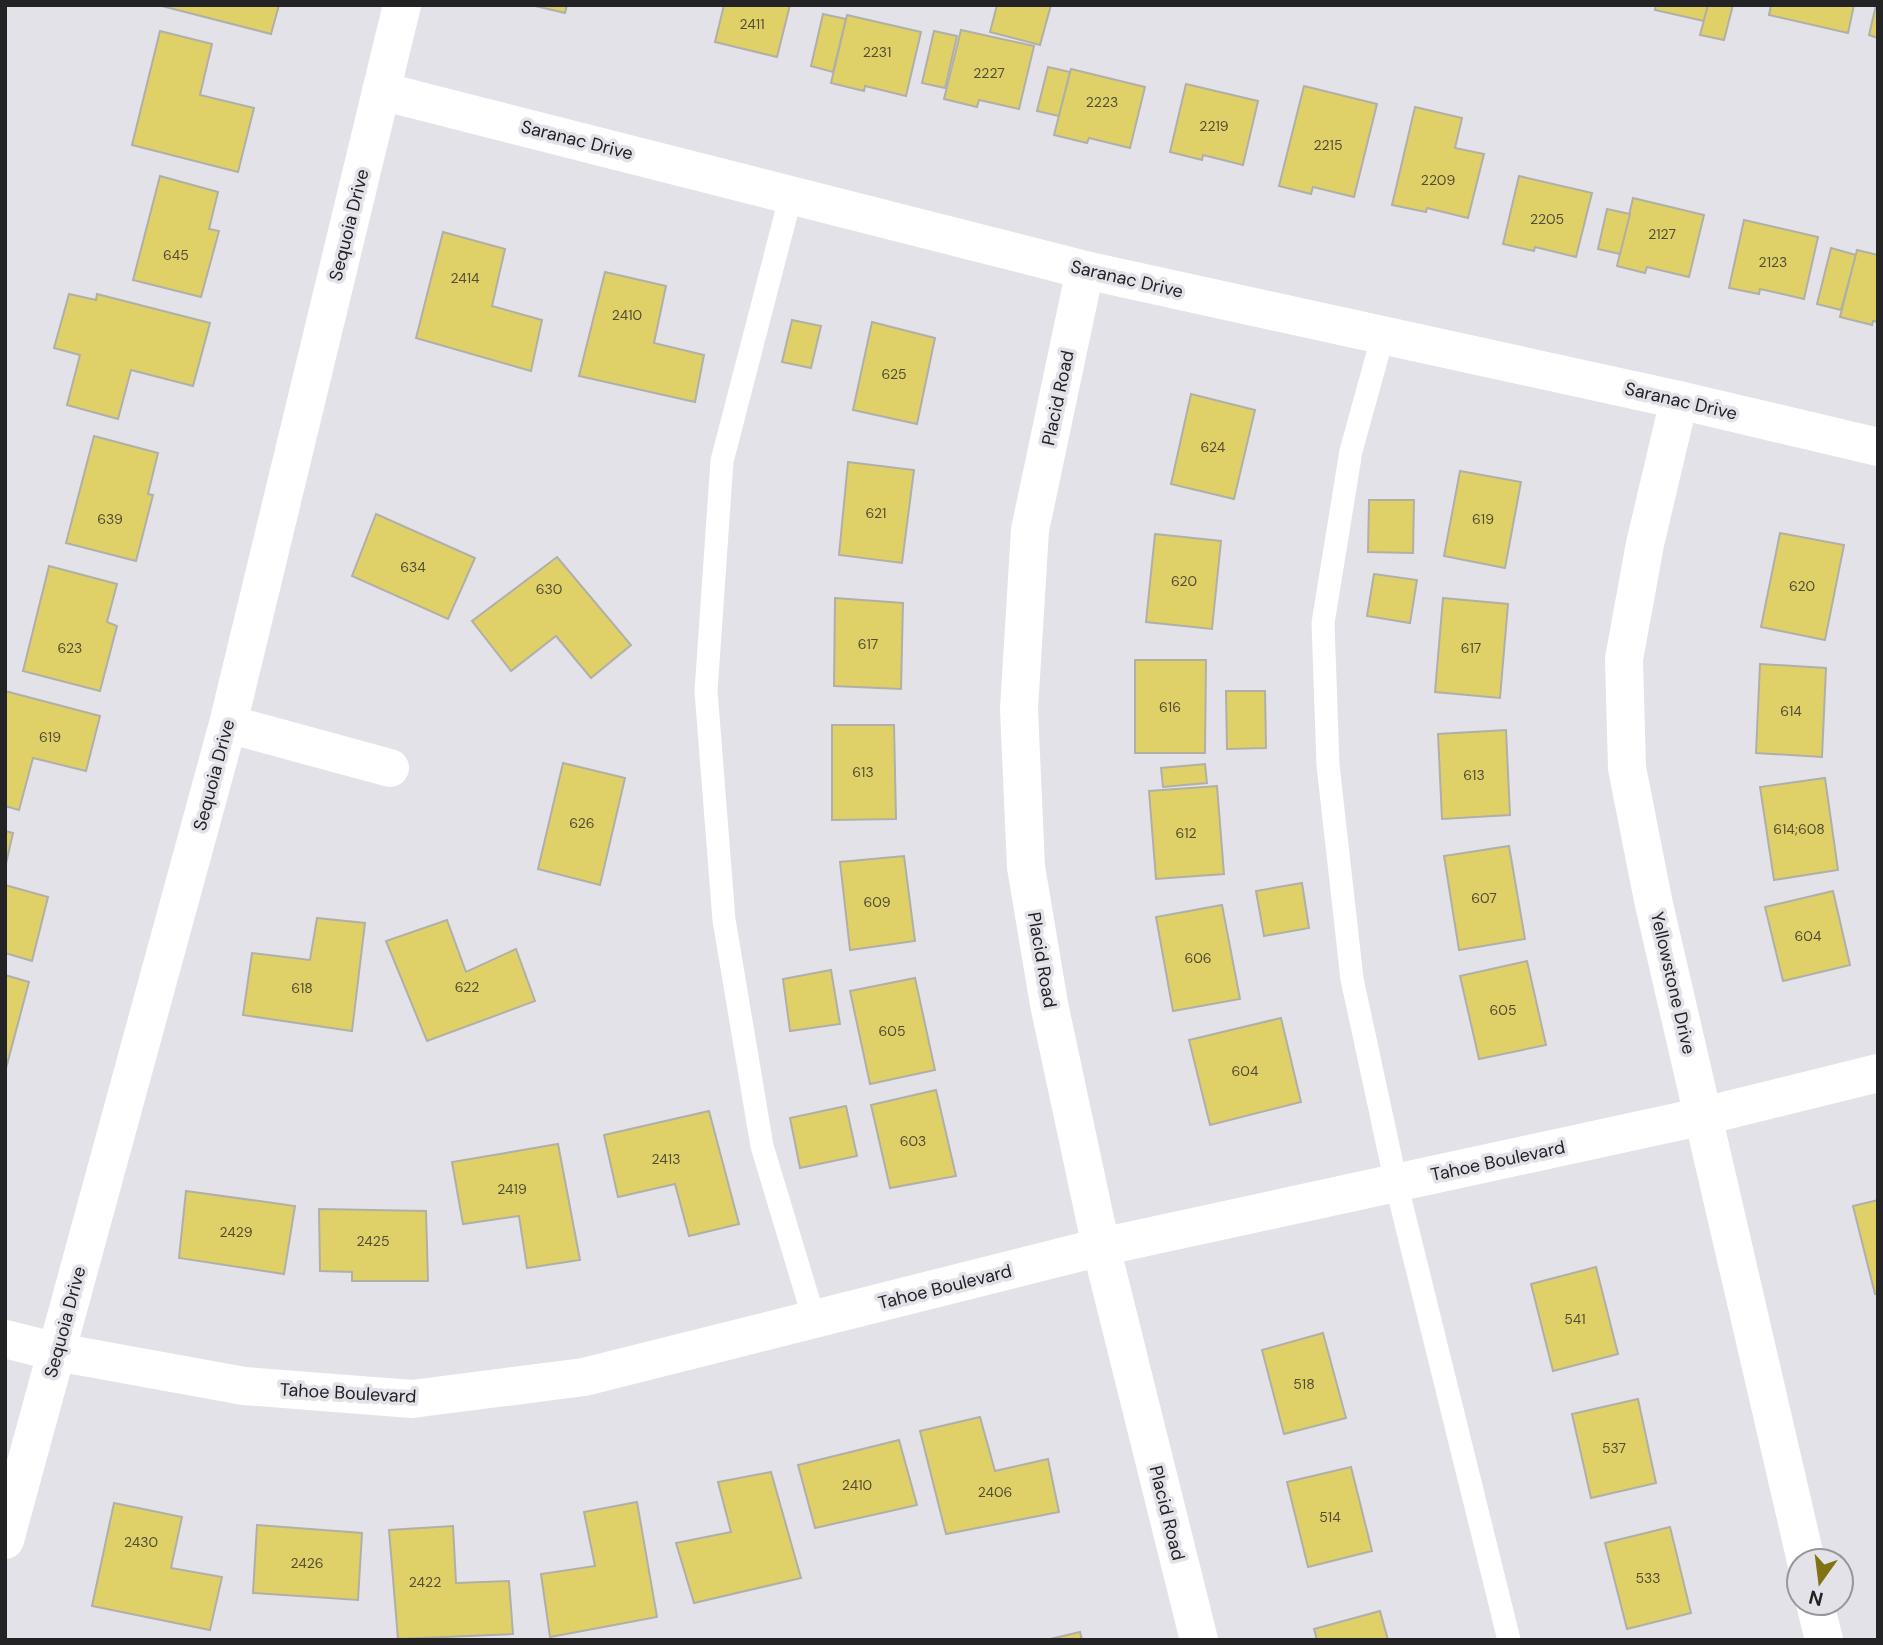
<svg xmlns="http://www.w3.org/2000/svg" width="1883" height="1645" font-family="'DM Sans',sans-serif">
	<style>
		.building { fill: #e0d068; stroke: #b0afa8; stroke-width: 2 }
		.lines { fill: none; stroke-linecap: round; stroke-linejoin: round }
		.lane { stroke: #fff; stroke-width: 23 }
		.street { stroke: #fff; stroke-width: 38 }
		.labels { text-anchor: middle; stroke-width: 7; stroke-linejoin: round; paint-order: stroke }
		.number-label { font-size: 14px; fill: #524e36 }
		.street-label { font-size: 18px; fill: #232325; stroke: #e3e2e9 }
	</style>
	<rect width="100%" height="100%" fill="#e3e2e9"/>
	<g class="building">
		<path d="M 158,5 L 279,5 L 271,34 Z"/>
		<path d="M 531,5 L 567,5 L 565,13 Z"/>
		<path d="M 724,5 L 790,5 L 777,57 L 715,42 Z"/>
		<path d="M 997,5 L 1051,5 L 1040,45 L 990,32 Z"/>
		<path d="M 1656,5 L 1708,5 L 1704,21 L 1655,10 Z"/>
		<path d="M 1708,5 L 1733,5 L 1724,40 L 1700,35 Z"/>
		<path d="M 1771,5 L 1854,5 L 1848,33 L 1769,15 Z"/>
		<path d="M 1876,5 L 1878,5 L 1878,38 L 1869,35 Z"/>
		<path d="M 823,14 L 846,19 L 833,72 L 811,66 Z"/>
		<path d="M 847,15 L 921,32 L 906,96 L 865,86 L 864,91 L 831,83 Z"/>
		<path d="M 961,30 L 1034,46 L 1019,109 L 979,100 L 977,107 L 944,99 Z"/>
		<path d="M 160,31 L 212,44 L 200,95 L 254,108 L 238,172 L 132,145 Z"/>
		<path d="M 934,31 L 957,36 L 945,88 L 922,83 Z"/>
		<path d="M 1048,67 L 1070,72 L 1059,116 L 1037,111 Z"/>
		<path d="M 1071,69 L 1145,87 L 1130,148 L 1089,138 L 1087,143 L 1054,135 Z"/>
		<path d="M 1186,84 L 1258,101 L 1243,165 L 1203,155 L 1202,160 L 1170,152 Z"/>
		<path d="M 1304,86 L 1377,104 L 1354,197 L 1313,187 L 1311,194 L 1279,186 Z"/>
		<path d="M 1415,107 L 1462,118 L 1455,148 L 1484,154 L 1468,218 L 1427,208 L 1426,212 L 1392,205 Z"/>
		<path d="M 160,176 L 218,192 L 209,229 L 219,231 L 201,297 L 133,280 Z"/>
		<path d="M 1519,176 L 1592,193 L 1576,257 L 1535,247 L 1534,251 L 1503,244 Z"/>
		<path d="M 1633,198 L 1704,215 L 1689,277 L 1647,267 L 1645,273 L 1617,266 Z"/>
		<path d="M 1607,209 L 1630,214 L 1620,254 L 1598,249 Z"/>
		<path d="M 1744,220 L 1818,237 L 1804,299 L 1760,289 L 1759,294 L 1729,288 Z"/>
		<path d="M 443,232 L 505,249 L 492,306 L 542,320 L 531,371 L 416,338 Z"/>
		<path d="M 1831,248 L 1856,255 L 1841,310 L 1817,304 Z"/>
		<path d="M 1857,250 L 1878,255 L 1878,322 L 1873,321 L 1872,325 L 1840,317 Z"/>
		<path d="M 605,272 L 666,286 L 654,343 L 704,355 L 695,402 L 579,376 Z"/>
		<path d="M 69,294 L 96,300 L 97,294 L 210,323 L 193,386 L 131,370 L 118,419 L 67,405 L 80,355 L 54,348 Z"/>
		<path d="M 792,320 L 821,326 L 811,368 L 782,362 Z"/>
		<path d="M 872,322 L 935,338 L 917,424 L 853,410 Z"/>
		<path d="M 1191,394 L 1255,410 L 1234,499 L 1171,484 Z"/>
		<path d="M 94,436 L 158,453 L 148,494 L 153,495 L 136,561 L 66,543 Z"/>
		<path d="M 848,462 L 914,470 L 902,563 L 839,555 Z"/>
		<path d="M 1460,471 L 1521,482 L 1505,568 L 1444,556 Z"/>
		<path d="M 1369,500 L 1414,500 L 1413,553 L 1368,552 Z"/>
		<path d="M 376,514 L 475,558 L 448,619 L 352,576 Z"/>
		<path d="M 1780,533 L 1844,545 L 1825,640 L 1761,627 Z"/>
		<path d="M 1155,534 L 1221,541 L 1212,629 L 1146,622 Z"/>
		<path d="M 557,557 L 631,645 L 591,678 L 556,636 L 511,671 L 472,621 Z"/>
		<path d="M 49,566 L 117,584 L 107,622 L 117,626 L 100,691 L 23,671 Z"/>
		<path d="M 1374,574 L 1417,580 L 1410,623 L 1367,616 Z"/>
		<path d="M 835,598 L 903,603 L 901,689 L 834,686 Z"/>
		<path d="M 1443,598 L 1508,604 L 1500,698 L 1435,692 Z"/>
		<path d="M 1135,660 L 1206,660 L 1205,753 L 1135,753 Z"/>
		<path d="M 1760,664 L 1826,668 L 1822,757 L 1756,753 Z"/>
		<path d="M 5,691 L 100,716 L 86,771 L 33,758 L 19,810 L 5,806 Z"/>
		<path d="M 1226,691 L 1265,691 L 1266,748 L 1227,749 Z"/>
		<path d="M 832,725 L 894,725 L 896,819 L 832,820 Z"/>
		<path d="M 1506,730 L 1510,815 L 1442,819 L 1438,734 Z"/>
		<path d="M 563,763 L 625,778 L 600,885 L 538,869 Z"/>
		<path d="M 1205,764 L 1207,783 L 1163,787 L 1161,768 Z"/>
		<path d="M 1825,778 L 1838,870 L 1774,880 L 1760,787 Z"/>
		<path d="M 1217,786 L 1224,874 L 1156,879 L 1149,791 Z"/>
		<path d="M 5,831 L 13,833 L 5,868 Z"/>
		<path d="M 1509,846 L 1525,939 L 1459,950 L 1444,856 Z"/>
		<path d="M 904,856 L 915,941 L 850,950 L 840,862 Z"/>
		<path d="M 1302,883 L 1309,928 L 1264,936 L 1256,891 Z"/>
		<path d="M 5,885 L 48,897 L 32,961 L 5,953 Z"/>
		<path d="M 1833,891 L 1850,965 L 1783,981 L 1765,907 Z"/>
		<path d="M 1222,905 L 1240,999 L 1173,1011 L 1156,917 Z"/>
		<path d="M 317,918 L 365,923 L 352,1031 L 243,1015 L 252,953 L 310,960 Z"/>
		<path d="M 447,920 L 466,972 L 516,949 L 535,1001 L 427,1041 L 386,941 Z"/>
		<path d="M 1527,961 L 1546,1045 L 1479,1059 L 1460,976 Z"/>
		<path d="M 831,970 L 840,1024 L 790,1031 L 783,979 Z"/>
		<path d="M 5,975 L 29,982 L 5,1072 Z"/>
		<path d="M 915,978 L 935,1070 L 870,1084 L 850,991 Z"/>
		<path d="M 1281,1018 L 1301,1102 L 1210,1125 L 1189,1040 Z"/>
		<path d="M 936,1090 L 956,1176 L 890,1188 L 871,1105 Z"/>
		<path d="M 846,1106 L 857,1156 L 800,1168 L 790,1118 Z"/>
		<path d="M 709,1111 L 739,1224 L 689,1236 L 675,1184 L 618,1197 L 604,1135 Z"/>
		<path d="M 558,1144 L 580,1260 L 527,1268 L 519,1216 L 463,1224 L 452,1162 Z"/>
		<path d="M 186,1191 L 295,1206 L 284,1274 L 179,1258 Z"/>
		<path d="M 1878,1200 L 1878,1293 L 1875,1294 L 1853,1206 Z"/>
		<path d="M 319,1209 L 426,1211 L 428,1281 L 352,1281 L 352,1272 L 320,1271 Z"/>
		<path d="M 1596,1267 L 1618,1354 L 1553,1371 L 1531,1284 Z"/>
		<path d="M 1323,1333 L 1346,1418 L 1284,1434 L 1262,1350 Z"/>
		<path d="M 1638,1399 L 1656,1483 L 1591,1498 L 1572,1414 Z"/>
		<path d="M 980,1417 L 995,1471 L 1048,1459 L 1059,1512 L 946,1534 L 920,1431 Z"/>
		<path d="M 899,1440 L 917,1505 L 815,1528 L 798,1465 Z"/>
		<path d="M 1351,1467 L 1372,1551 L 1308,1567 L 1287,1482 Z"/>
		<path d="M 771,1472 L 801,1578 L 694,1603 L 676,1543 L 731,1532 L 718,1482 Z"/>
		<path d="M 637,1502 L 657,1617 L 550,1637 L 541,1574 L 595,1566 L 584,1512 Z"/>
		<path d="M 114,1503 L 182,1517 L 171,1568 L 222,1577 L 210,1630 L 92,1606 Z"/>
		<path d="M 257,1525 L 362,1533 L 358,1600 L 253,1593 Z"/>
		<path d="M 453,1526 L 456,1583 L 509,1581 L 513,1634 L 398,1639 L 389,1530 Z"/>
		<path d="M 1670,1527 L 1691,1613 L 1627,1629 L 1605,1543 Z"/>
		<path d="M 1380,1611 L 1388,1640 L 1317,1640 L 1314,1629 Z"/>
		<path d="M 1080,1632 L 1082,1640 L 1046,1640 Z"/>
	</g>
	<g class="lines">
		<g class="lane">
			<path d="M 791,195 L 722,461 L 706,691 L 724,920 L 762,1146 L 814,1319"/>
			<path d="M 1383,335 L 1351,451 L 1323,623 L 1328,765 L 1352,979 L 1396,1183 L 1509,1640"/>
		</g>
		<g class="street">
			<path d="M 381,91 L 1085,270 L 1679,400 L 1878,447"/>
			<path d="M 1085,270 L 1030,530 L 1019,709 L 1026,867 L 1049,1004 L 1101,1247 L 1199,1640"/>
			<path d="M 1679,400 L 1645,544 L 1624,659 L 1627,768 L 1653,900 L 1806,1561"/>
			<path d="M 228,724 L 390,768"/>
			<path d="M 5,1339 L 57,1352 L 244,1386 L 412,1399 L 584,1377 L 1101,1247 L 1704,1116 L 1878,1073"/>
			<path d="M 5,1540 L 228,724 L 402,5"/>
			<path d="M 1815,1603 L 1824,1640"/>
		</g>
	</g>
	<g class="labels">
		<g class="number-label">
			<text x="752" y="29">2411</text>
			<text x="877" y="57">2231</text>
			<text x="989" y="78">2227</text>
			<text x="1102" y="107">2223</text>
			<text x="1214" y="131">2219</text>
			<text x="1328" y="150">2215</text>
			<text x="1438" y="185">2209</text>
			<text x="1547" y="224">2205</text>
			<text x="1662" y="239">2127</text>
			<text x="176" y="260">645</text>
			<text x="1773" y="267">2123</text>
			<text x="465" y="283">2414</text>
			<text x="627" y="320">2410</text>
			<text x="894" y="379">625</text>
			<text x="1213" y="452">624</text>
			<text x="876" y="518">621</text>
			<text x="110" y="524">639</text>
			<text x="1483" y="524">619</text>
			<text x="413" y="572">634</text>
			<text x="1184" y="586">620</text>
			<text x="1802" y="591">620</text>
			<text x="549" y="594">630</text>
			<text x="868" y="649">617</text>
			<text x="70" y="653">623</text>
			<text x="1471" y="653">617</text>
			<text x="1170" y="712">616</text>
			<text x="1791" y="716">614</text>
			<text x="50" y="742">619</text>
			<text x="863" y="777">613</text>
			<text x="1474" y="780">613</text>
			<text x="582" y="828">626</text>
			<text x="1799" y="834">614;608</text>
			<text x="1186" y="838">612</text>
			<text x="1484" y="903">607</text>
			<text x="877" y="907">609</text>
			<text x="1808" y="941">604</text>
			<text x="1198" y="963">606</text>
			<text x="467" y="992">622</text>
			<text x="302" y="993">618</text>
			<text x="1503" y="1015">605</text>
			<text x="892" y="1036">605</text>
			<text x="1245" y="1076">604</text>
			<text x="913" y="1146">603</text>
			<text x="666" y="1164">2413</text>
			<text x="512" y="1194">2419</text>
			<text x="236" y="1237">2429</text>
			<text x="373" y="1246">2425</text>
			<text x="1575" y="1324">541</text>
			<text x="1304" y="1389">518</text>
			<text x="1614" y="1453">537</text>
			<text x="857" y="1490">2410</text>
			<text x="995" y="1497">2406</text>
			<text x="1330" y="1522">514</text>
			<text x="141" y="1547">2430</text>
			<text x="307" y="1568">2426</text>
			<text x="1648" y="1583">533</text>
			<text x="425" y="1587">2422</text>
		</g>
		<g class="street-label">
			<text transform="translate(577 140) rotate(14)" y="6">Saranac Drive</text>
			<text transform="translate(349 225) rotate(-76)" y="6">Sequoia Drive</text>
			<text transform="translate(1127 279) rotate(13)" y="6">Saranac Drive</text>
			<text transform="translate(1058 398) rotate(-78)" y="6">Placid Road</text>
			<text transform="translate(1681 401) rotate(13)" y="6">Saranac Drive</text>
			<text transform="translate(214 775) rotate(-75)" y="6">Sequoia Drive</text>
			<text transform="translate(1042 960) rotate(80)" y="6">Placid Road</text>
			<text transform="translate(1673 983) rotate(77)" y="6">Yellowstone Drive</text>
			<text transform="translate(1498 1161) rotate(-12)" y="6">Tahoe Boulevard</text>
			<text transform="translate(945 1287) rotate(-14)" y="6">Tahoe Boulevard</text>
			<text transform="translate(65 1322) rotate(-75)" y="6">Sequoia Drive</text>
			<text transform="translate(348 1393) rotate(3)" y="6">Tahoe Boulevard</text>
			<text transform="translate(1167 1513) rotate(76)" y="6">Placid Road</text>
		</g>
	</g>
	<rect width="1883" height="1645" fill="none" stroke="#232325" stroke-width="14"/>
	<g transform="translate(1820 1582) rotate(194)"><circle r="33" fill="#e3e2e9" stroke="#96969b" stroke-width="2"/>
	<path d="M0-5L12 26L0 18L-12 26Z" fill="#807314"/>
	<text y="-10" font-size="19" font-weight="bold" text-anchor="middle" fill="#232325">N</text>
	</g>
</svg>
